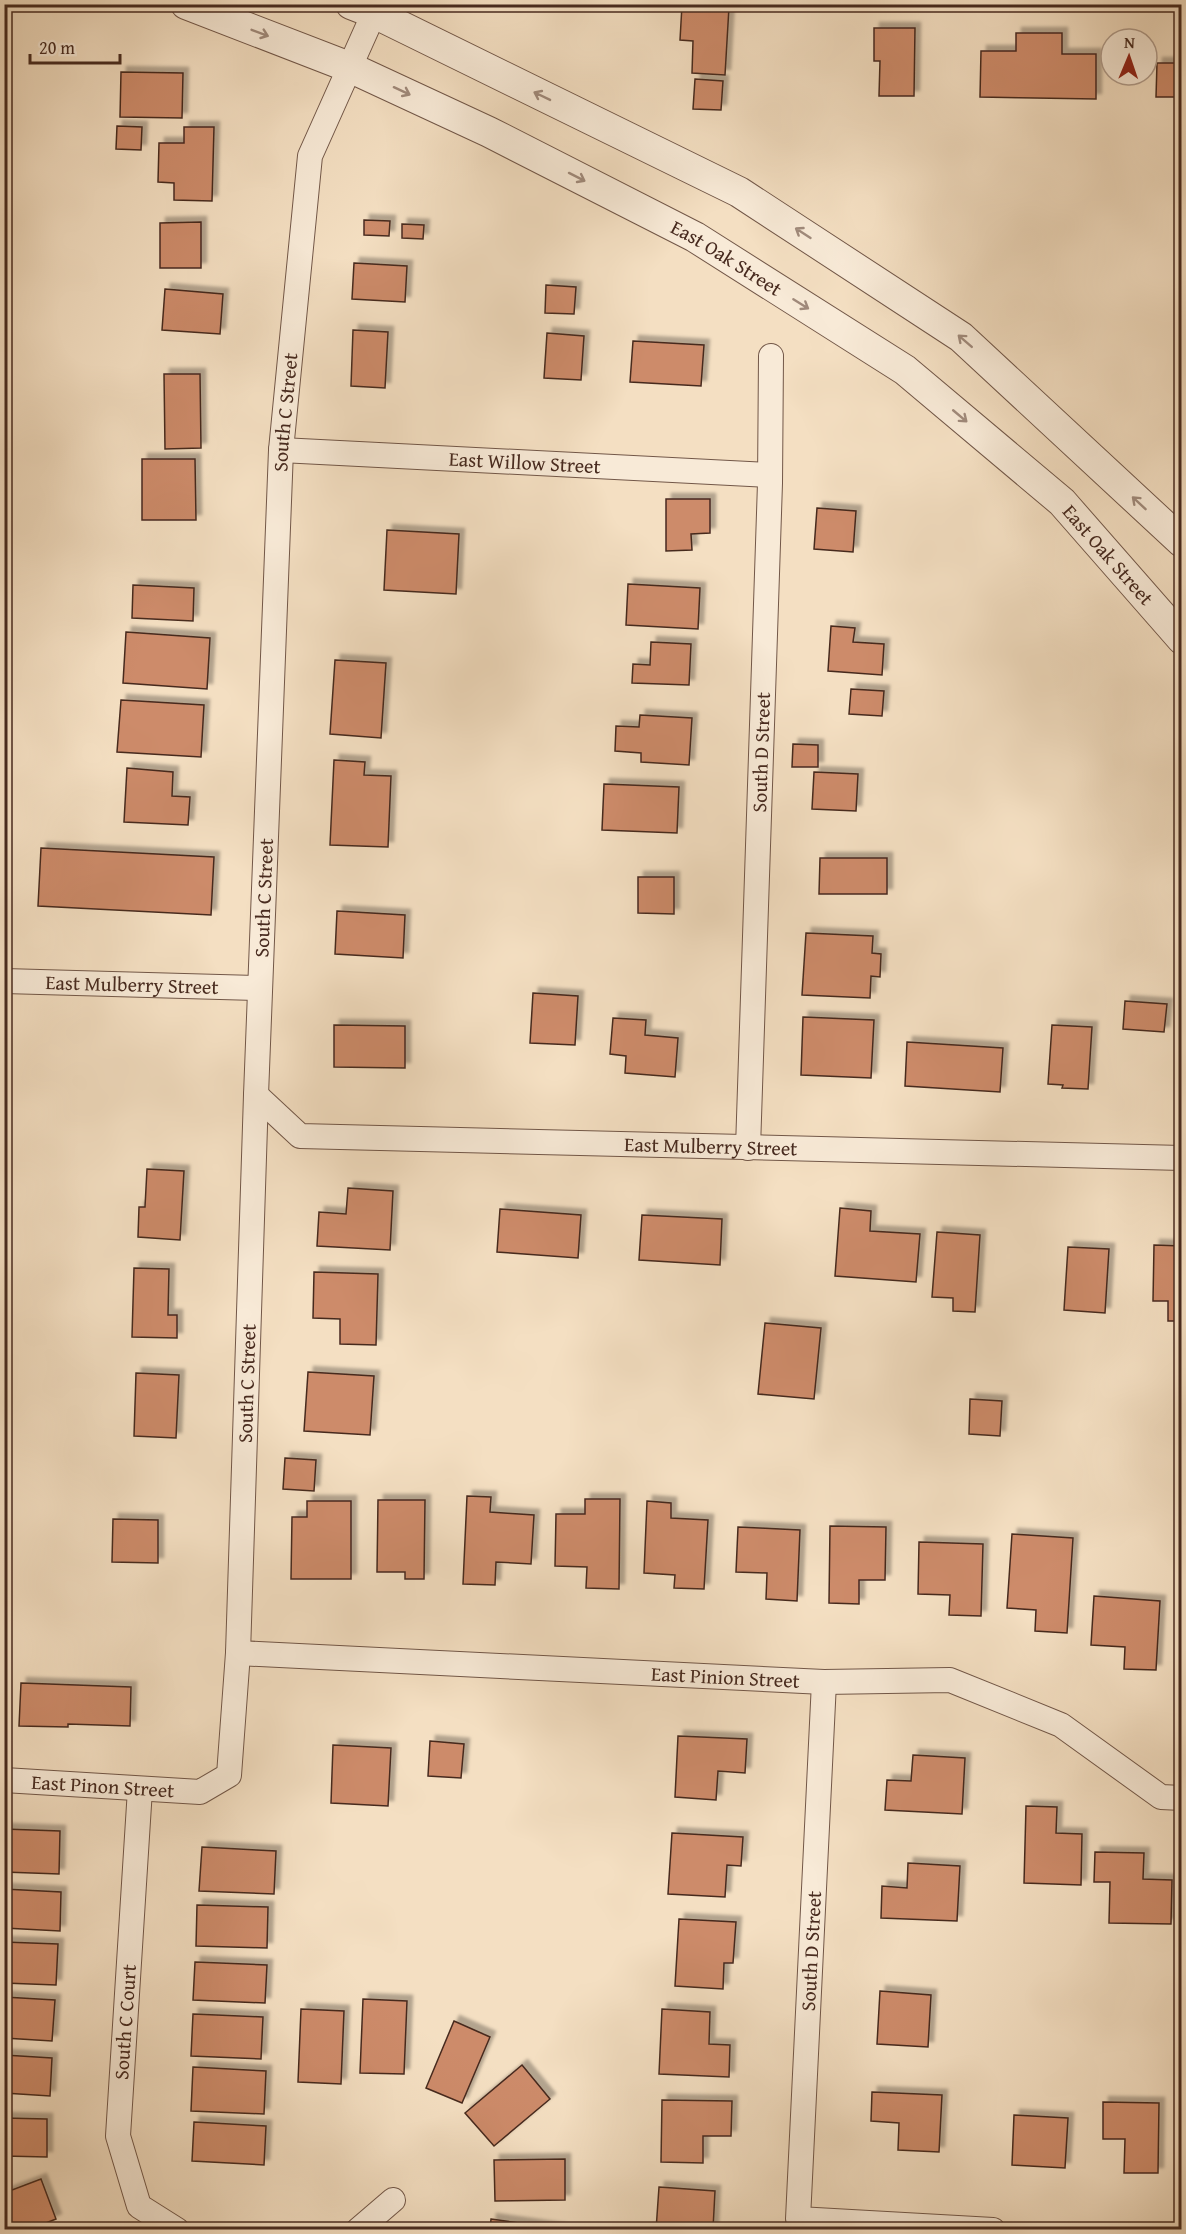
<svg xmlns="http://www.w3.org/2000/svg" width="1186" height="2234" font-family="'Gentium Book Plus',serif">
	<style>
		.building { fill: #cd8b6a; stroke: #472a1f; stroke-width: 1.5; filter: url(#shadow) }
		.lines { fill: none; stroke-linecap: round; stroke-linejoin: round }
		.minor-casing { stroke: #725748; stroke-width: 26 }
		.tertiary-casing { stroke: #725748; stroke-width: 32 }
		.minor { stroke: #f8ead7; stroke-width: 24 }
		.tertiary { stroke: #f8ead7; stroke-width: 30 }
		.oneway { stroke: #a08a7b }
		.labels { text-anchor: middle; stroke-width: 6; stroke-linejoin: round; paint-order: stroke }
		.street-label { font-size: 20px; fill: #472a1f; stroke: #f8ead7 }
	</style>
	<defs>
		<filter id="shadow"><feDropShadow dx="5.5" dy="-5.5" stdDeviation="1.5" flood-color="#0004"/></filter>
	</defs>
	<rect width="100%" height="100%" fill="#f4dfc2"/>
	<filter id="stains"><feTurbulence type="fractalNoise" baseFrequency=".00333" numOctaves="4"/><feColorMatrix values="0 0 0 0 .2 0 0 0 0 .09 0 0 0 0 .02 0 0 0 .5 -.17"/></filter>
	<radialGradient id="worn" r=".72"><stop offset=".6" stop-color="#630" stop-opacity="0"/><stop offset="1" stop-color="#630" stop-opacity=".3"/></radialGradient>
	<g class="building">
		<path d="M 682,5 L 729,7 L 725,75 L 692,73 L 693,41 L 680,40 Z"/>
		<path d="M 874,28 L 915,28 L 914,96 L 879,96 L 880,61 L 874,61 Z"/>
		<path d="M 1016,33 L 1062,33 L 1062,54 L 1096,54 L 1096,99 L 980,97 L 981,51 L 1016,51 Z"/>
		<path d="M 1157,63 L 1182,63 L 1182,97 L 1156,97 Z"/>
		<path d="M 121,72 L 183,73 L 182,118 L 120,117 Z"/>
		<path d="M 695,79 L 723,81 L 721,110 L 693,109 Z"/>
		<path d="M 117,126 L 142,127 L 141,150 L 116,149 Z"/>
		<path d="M 184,127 L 214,127 L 212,201 L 174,200 L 174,183 L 158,182 L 159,143 L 184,143 Z"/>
		<path d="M 364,220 L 390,221 L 389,236 L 364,235 Z"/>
		<path d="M 201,222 L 201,268 L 160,268 L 160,223 Z"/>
		<path d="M 402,224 L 424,225 L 423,239 L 402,238 Z"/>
		<path d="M 354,263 L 407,266 L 405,302 L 352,299 Z"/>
		<path d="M 546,285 L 576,287 L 574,314 L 545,313 Z"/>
		<path d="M 165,289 L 223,294 L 220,334 L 162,330 Z"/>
		<path d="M 353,330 L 388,332 L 385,388 L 351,386 Z"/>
		<path d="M 547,333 L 584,336 L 581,380 L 544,378 Z"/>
		<path d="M 633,341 L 704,345 L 701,386 L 630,382 Z"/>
		<path d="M 164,374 L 200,374 L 201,448 L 165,449 Z"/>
		<path d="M 142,459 L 195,459 L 196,520 L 142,520 Z"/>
		<path d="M 666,499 L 710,499 L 710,533 L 691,534 L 692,550 L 666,551 Z"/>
		<path d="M 817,508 L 856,511 L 853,552 L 814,549 Z"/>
		<path d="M 387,530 L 459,534 L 456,594 L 384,590 Z"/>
		<path d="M 628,584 L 700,588 L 698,629 L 626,625 Z"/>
		<path d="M 133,585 L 194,588 L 193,621 L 132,618 Z"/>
		<path d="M 831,626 L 855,628 L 853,642 L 884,644 L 882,675 L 828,671 Z"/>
		<path d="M 126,632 L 210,638 L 207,689 L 123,683 Z"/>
		<path d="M 651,642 L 691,644 L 689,685 L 632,683 L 633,664 L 650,665 Z"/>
		<path d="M 335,660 L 386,663 L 381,738 L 330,734 Z"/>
		<path d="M 851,689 L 884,691 L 882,716 L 849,714 Z"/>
		<path d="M 121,700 L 204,705 L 201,757 L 117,752 Z"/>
		<path d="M 640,715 L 692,718 L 689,765 L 641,762 L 641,753 L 615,751 L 616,726 L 639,727 Z"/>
		<path d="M 793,744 L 818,745 L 818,767 L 792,767 Z"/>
		<path d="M 334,760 L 365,762 L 364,775 L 391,776 L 388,847 L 330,845 Z"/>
		<path d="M 127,768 L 173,772 L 172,796 L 190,797 L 188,825 L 124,822 Z"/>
		<path d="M 814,772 L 858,774 L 856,811 L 812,809 Z"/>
		<path d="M 604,784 L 679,787 L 677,833 L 602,830 Z"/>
		<path d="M 41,848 L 214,857 L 211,915 L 38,906 Z"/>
		<path d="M 820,858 L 887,858 L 887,894 L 819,894 Z"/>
		<path d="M 638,877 L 674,877 L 674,914 L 638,913 Z"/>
		<path d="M 337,911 L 405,915 L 403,958 L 335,954 Z"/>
		<path d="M 806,933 L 873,936 L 872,953 L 881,954 L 880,977 L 871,976 L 870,998 L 802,995 Z"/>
		<path d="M 533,993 L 578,996 L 575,1045 L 530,1043 Z"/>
		<path d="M 1125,1001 L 1167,1004 L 1164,1032 L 1123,1029 Z"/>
		<path d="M 803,1017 L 874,1020 L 871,1078 L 801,1075 Z"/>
		<path d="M 613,1018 L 646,1020 L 645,1035 L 678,1038 L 675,1077 L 625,1073 L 626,1056 L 610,1054 Z"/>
		<path d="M 334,1025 L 405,1026 L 405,1068 L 334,1067 Z"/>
		<path d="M 1052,1025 L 1092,1027 L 1088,1089 L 1062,1088 L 1063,1085 L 1048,1084 Z"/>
		<path d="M 907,1042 L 1003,1048 L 1000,1092 L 905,1086 Z"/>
		<path d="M 147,1169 L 184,1171 L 180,1240 L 138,1237 L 139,1207 L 145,1207 Z"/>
		<path d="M 348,1188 L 393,1191 L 390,1250 L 317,1246 L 319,1212 L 346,1214 Z"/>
		<path d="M 840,1208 L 871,1211 L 870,1231 L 920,1234 L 916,1282 L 835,1276 Z"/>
		<path d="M 500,1209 L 581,1215 L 578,1258 L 497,1252 Z"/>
		<path d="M 642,1215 L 722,1219 L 720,1265 L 639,1260 Z"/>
		<path d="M 937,1232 L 980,1235 L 975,1312 L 953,1311 L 953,1298 L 932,1297 Z"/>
		<path d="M 1154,1245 L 1182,1246 L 1182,1321 L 1168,1321 L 1168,1301 L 1153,1301 Z"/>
		<path d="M 1068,1247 L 1109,1249 L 1105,1313 L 1064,1310 Z"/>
		<path d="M 134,1268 L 169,1269 L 168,1315 L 177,1315 L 177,1338 L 132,1337 Z"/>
		<path d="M 314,1272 L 378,1274 L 376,1345 L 340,1344 L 340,1319 L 313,1318 Z"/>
		<path d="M 765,1323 L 821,1328 L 814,1399 L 758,1394 Z"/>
		<path d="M 308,1372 L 374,1376 L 370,1435 L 304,1431 Z"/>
		<path d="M 136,1373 L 179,1375 L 176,1438 L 134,1436 Z"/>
		<path d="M 970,1399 L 1002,1401 L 1000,1436 L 969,1434 Z"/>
		<path d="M 285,1458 L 316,1460 L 314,1491 L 283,1489 Z"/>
		<path d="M 467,1496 L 491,1497 L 490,1512 L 534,1515 L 531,1564 L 496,1562 L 495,1585 L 463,1584 Z"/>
		<path d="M 585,1499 L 620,1499 L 619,1589 L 586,1588 L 587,1567 L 555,1566 L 556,1514 L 585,1514 Z"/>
		<path d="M 378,1500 L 425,1500 L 424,1579 L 405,1579 L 405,1572 L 377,1572 Z"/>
		<path d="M 307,1501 L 351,1501 L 351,1579 L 291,1579 L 292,1517 L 307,1517 Z"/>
		<path d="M 647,1501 L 671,1503 L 671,1518 L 708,1520 L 704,1589 L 674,1588 L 675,1575 L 644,1573 Z"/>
		<path d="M 113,1519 L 158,1520 L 158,1563 L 112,1562 Z"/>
		<path d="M 830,1526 L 886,1527 L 885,1580 L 859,1580 L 859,1604 L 829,1603 Z"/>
		<path d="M 738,1527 L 800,1530 L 797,1601 L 766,1599 L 767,1573 L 736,1572 Z"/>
		<path d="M 1012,1534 L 1073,1538 L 1067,1633 L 1035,1631 L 1036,1610 L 1007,1608 Z"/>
		<path d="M 919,1542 L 983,1544 L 981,1616 L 949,1615 L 950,1595 L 918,1594 Z"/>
		<path d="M 1094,1596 L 1160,1601 L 1156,1670 L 1124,1669 L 1125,1647 L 1091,1645 Z"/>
		<path d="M 1181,1635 L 1182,1635 L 1182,1688 L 1178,1688 Z"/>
		<path d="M 21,1683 L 131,1687 L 130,1726 L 68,1724 L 68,1727 L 19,1726 Z"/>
		<path d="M 678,1736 L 747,1739 L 745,1773 L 718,1771 L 716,1800 L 675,1797 Z"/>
		<path d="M 430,1741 L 464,1744 L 461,1778 L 428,1776 Z"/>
		<path d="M 333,1745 L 391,1748 L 388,1806 L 331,1803 Z"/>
		<path d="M 913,1755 L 965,1758 L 962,1814 L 885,1810 L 887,1780 L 911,1781 Z"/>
		<path d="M 1026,1806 L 1057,1807 L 1056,1833 L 1082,1834 L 1081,1885 L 1024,1883 Z"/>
		<path d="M 4,1829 L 60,1831 L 59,1874 L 4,1872 Z"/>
		<path d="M 672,1833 L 743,1837 L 741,1866 L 727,1865 L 725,1897 L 668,1894 Z"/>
		<path d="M 202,1847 L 276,1851 L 274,1894 L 199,1891 Z"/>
		<path d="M 1095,1852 L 1144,1853 L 1143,1879 L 1172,1880 L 1171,1924 L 1109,1923 L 1110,1882 L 1094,1882 Z"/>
		<path d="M 908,1863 L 960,1866 L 957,1921 L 881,1918 L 882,1886 L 907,1888 Z"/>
		<path d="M 4,1889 L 61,1892 L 60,1931 L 4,1928 Z"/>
		<path d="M 197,1905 L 268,1907 L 267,1948 L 196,1946 Z"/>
		<path d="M 679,1919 L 736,1922 L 733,1963 L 724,1963 L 723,1989 L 675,1986 Z"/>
		<path d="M 4,1942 L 58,1944 L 56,1985 L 4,1983 Z"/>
		<path d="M 195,1962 L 267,1965 L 265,2003 L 193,2000 Z"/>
		<path d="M 880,1991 L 931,1995 L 928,2047 L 877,2044 Z"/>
		<path d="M 4,1997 L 55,2000 L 52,2041 L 4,2038 Z"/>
		<path d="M 363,1999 L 407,2001 L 404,2074 L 360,2073 Z"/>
		<path d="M 301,2009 L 344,2011 L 341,2084 L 298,2082 Z"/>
		<path d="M 662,2009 L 710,2012 L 709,2044 L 730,2045 L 729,2077 L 659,2074 Z"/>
		<path d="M 193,2014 L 263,2017 L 261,2059 L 191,2056 Z"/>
		<path d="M 454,2021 L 490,2037 L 462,2103 L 426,2088 Z"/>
		<path d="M 4,2055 L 52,2058 L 50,2096 L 4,2093 Z"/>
		<path d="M 522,2065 L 550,2099 L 494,2146 L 465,2113 Z"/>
		<path d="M 193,2067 L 266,2071 L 264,2114 L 191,2111 Z"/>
		<path d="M 872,2092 L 942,2095 L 939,2152 L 898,2150 L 899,2123 L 871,2121 Z"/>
		<path d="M 662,2100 L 732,2101 L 731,2136 L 703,2136 L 703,2163 L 661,2162 Z"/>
		<path d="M 1103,2102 L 1159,2103 L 1158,2173 L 1124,2173 L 1125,2139 L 1103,2139 Z"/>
		<path d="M 1014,2115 L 1068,2118 L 1065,2168 L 1012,2165 Z"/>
		<path d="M 4,2118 L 47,2119 L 47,2157 L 4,2156 Z"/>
		<path d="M 194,2122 L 266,2126 L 264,2165 L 192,2161 Z"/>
		<path d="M 565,2159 L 565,2200 L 495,2201 L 494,2160 Z"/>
		<path d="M 41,2179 L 56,2219 L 28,2230 L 4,2230 L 4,2193 Z"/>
		<path d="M 659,2187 L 715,2191 L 713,2229 L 656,2230 Z"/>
		<path d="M 491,2219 L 561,2229 L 561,2230 L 490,2230 Z"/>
	</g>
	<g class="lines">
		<defs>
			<g id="minor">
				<path id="s1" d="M 281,450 L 770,475"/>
				<path id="s2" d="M 4,981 L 260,988"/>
				<path id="s3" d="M 256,1095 L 300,1136 L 1182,1158"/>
				<path id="s4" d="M 748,1148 L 770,483 L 771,356"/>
				<path id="s5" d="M 238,1653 L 824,1682 L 950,1680 L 1061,1725 L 1161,1797 L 1182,1798"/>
				<path d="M 824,1682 L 798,2219 L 993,2230"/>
				<path id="s6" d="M 4,1780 L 200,1792 L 229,1775 L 238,1653 L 256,1095 L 281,450 L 310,156 L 374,13 L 381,4"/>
				<path d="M 140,1789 L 118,2136 L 139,2206 L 177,2230"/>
				<path d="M 358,2230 L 393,2200"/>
			</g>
			<g id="tertiary">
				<path id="s7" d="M 186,4 L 349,67 L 489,132 L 695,237 L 905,370 L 1062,502 L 1182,639"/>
				<path d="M 351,4 L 374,13 L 739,192 L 961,337 L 1182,542"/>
			</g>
		</defs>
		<use href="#minor" class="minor-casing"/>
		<use href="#tertiary" class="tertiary-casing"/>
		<use href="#minor" class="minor"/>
		<use href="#tertiary" class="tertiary"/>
	</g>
	<defs><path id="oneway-shaft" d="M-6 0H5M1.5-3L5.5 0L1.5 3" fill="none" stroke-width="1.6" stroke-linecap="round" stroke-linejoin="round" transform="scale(1.5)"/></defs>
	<g class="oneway">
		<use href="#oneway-shaft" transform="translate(260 33) rotate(21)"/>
		<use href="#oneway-shaft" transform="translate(402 91) rotate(25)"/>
		<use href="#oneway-shaft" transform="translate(542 96) rotate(-154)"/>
		<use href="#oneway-shaft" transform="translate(577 177) rotate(27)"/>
		<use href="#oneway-shaft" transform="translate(803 233) rotate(-147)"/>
		<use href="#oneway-shaft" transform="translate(801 304) rotate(32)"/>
		<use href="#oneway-shaft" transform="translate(965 341) rotate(-139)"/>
		<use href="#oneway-shaft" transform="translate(960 416) rotate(40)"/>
		<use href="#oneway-shaft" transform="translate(1139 503) rotate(-137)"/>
	</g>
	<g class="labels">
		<g class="street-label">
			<text dy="7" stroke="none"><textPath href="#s7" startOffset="598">East Oak Street</textPath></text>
			<text dy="7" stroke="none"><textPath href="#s6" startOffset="1594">South C Street</textPath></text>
			<text dy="7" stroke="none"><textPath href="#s1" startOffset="244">East Willow Street</textPath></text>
			<text dy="7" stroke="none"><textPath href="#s7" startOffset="1084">East Oak Street</textPath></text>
			<text dy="7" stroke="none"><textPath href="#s4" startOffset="396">South D Street</textPath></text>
			<text dy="7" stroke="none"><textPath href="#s6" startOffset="1108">South C Street</textPath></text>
			<text dy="7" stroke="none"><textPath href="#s2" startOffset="128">East Mulberry Street</textPath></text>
			<text dy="7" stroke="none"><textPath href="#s3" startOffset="471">East Mulberry Street</textPath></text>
			<text dy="7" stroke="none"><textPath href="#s6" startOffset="622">South C Street</textPath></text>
			<text dy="7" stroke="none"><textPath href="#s5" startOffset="488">East Pinion Street</textPath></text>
			<text dy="7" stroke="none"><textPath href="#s6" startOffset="99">East Pinon Street</textPath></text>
			<text transform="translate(811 1951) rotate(-87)" y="7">South D Street</text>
			<text transform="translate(125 2022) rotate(-86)" y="7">South C Court</text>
		</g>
	</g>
	<rect width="1186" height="2234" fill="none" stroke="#f4dfc2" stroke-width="24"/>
	<rect x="6" y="6" width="1174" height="2222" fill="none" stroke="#472a1f" stroke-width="3"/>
	<rect x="12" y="12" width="1162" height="2210" fill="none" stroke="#472a1f" stroke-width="1.5"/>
	<g transform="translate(1129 57) rotate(2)"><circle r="28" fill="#f8ead7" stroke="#b19d8d" stroke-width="1.5"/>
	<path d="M0-4.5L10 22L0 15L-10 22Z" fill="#8f2418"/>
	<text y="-9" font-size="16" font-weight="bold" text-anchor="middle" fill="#472a1f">N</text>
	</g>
	<path d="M30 54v9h90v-9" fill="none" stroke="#472a1f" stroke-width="3"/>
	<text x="39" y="54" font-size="18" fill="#472a1f" stroke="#f8ead7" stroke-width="4.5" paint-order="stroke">20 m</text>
	<rect width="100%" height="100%" filter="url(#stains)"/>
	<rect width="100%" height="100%" fill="url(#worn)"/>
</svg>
